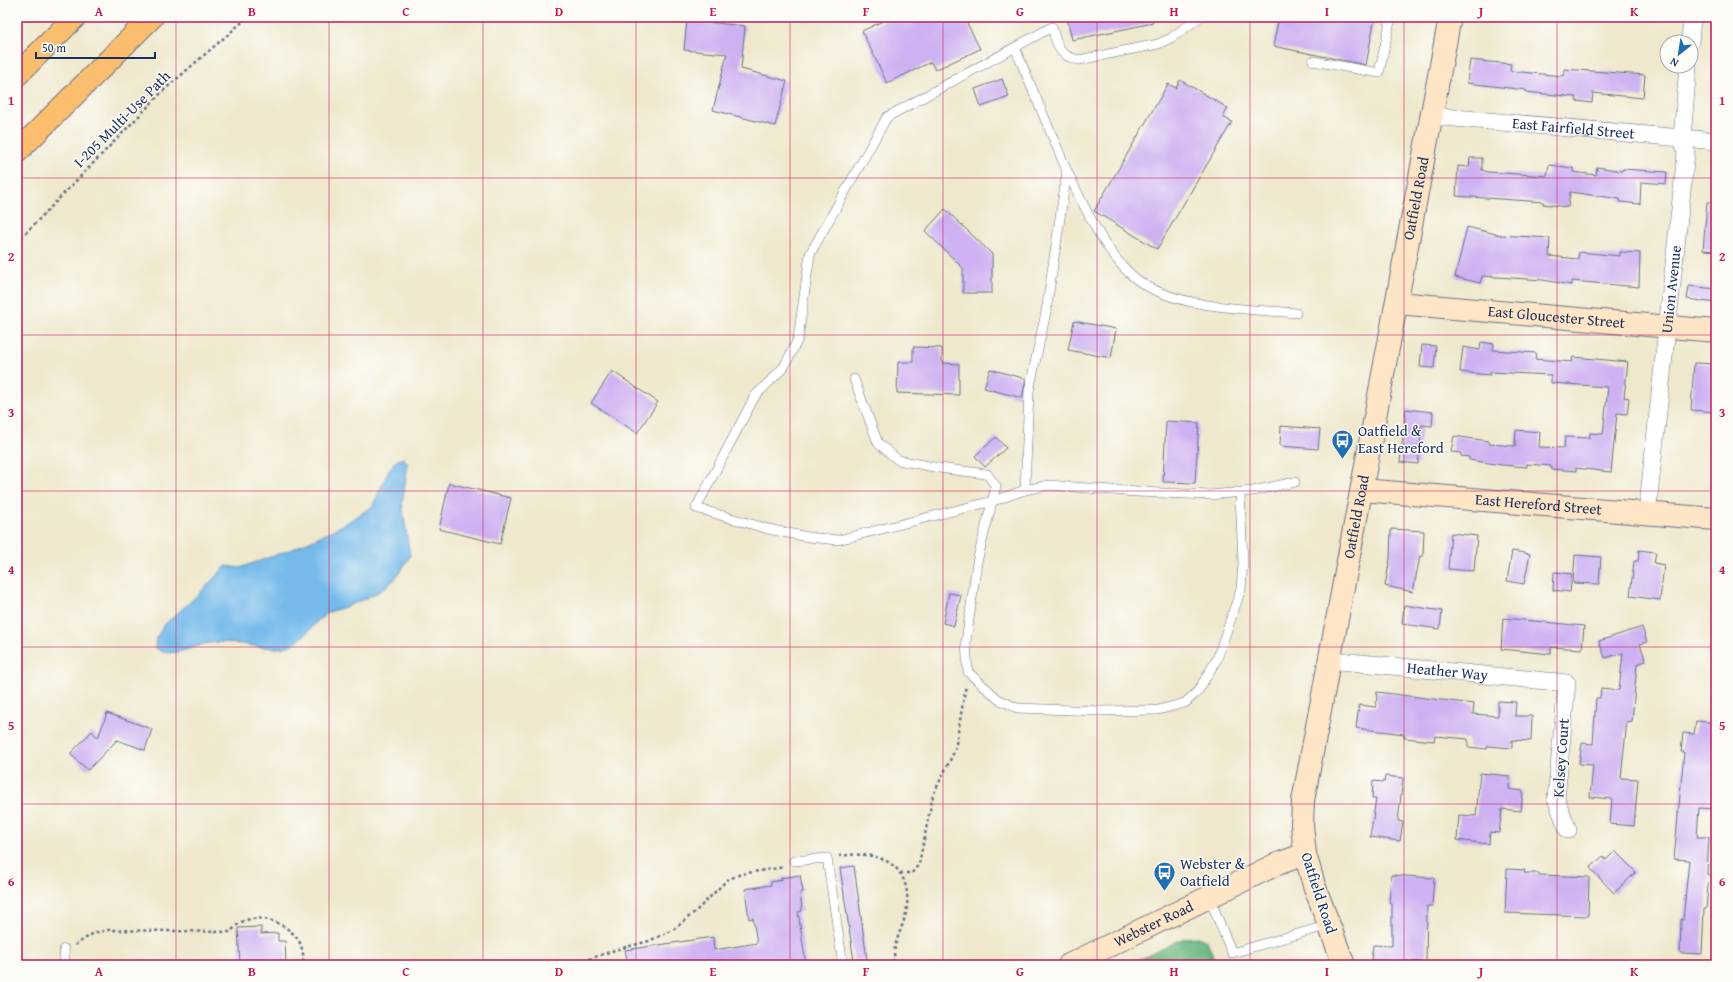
<svg xmlns="http://www.w3.org/2000/svg" width="1733" height="982" font-family="'Gentium Book Plus',serif">
	<style>
		.forest { fill: #6cb77f; stroke: #44736e }
		.water { fill: #75baeb; stroke: #4874a4 }
		.building { fill: #cdb1f2 }
		.lines { fill: none; stroke-linecap: round; stroke-linejoin: round }
		.lane-casing { stroke: #657085; stroke-width: 10 }
		.street-casing { stroke: #657085; stroke-width: 18 }
		.secondary-casing { stroke: #657085; stroke-width: 24 }
		.highway-casing { stroke: #657085; stroke-width: 24 }
		.path { stroke: #657085; stroke-width: 2.5; stroke-dasharray: 3 3; stroke-linecap: butt }
		.lane { stroke: #fff; stroke-width: 9 }
		.street { stroke: #fff; stroke-width: 17 }
		.secondary { stroke: #fde5c5; stroke-width: 22 }
		.highway { stroke: #fbbe6e; stroke-width: 22 }
		.grid { fill: none; stroke: #c2185b; stroke-width: 1; stroke-opacity: 0.55 }
		.labels { text-anchor: middle; stroke-width: 3; stroke-linejoin: round; paint-order: stroke }
		.street-label { font-size: 15px; fill: #1b2f5e; stroke: #fdfcf7 }
		.poi-label { font-size: 15px; fill: #1b2f5e; stroke: #fdfcf7; text-anchor: start }
		.neatline { fill: none; stroke: #c2185b; stroke-width: 1.5 }
		.grid-label { font-size: 13px; text-anchor: middle; font-weight: bold; fill: #c2185b }
	</style>
	<rect width="100%" height="100%" fill="#fdfcf7"/>
	<filter id="ink" filterUnits="userSpaceOnUse"><feTurbulence type="fractalNoise" baseFrequency=".025" numOctaves="2"/><feDisplacementMap in="SourceGraphic" scale="8" xChannelSelector="R" yChannelSelector="G"/><feConvolveMatrix kernelMatrix="1 2 1 2 8 2 1 2 1" color-interpolation-filters="sRGB"/></filter>
	<filter id="wash" filterUnits="userSpaceOnUse"><feTurbulence type="fractalNoise" baseFrequency=".012" numOctaves="4" result="noise"/><feDisplacementMap in="SourceGraphic" scale="16" xChannelSelector="R" yChannelSelector="G"/><feGaussianBlur stdDeviation="0.9" result="paint"/><feColorMatrix in="noise" values="0 0 0 0 0 0 0 0 0 0 0 0 0 0 0 0 0 1.4 0 .05"/><feComposite in="paint" operator="in"/></filter>
	<g filter="url(#wash)">
		<rect width="100%" height="100%" fill="#efe8cd"/>
		<path class="forest" d="M 1198,937 L 1207,941 L 1217,965 L 1128,965 L 1184,938 Z"/>
		<path class="water" d="M 403,458 L 408,464 L 402,504 L 410,556 C 406,562 402,570 397,576 C 386,591 364,599 348,606 C 340,609 331,610 325,615 C 308,627 302,647 277,648 C 254,648 232,640 210,643 C 193,645 170,661 155,647 L 156,639 L 164,625 L 197,596 L 226,566 L 240,568 L 295,548 L 343,525 L 372,507 L 390,468 L 396,461 Z"/>
		<g id="blocks">
			<g class="building">
				<path d="M 891,17 L 964,17 L 980,49 L 935,70 L 931,62 L 887,83 L 862,31 Z"/>
				<path d="M 1067,17 L 1152,17 L 1153,23 L 1072,40 Z"/>
				<path d="M 1279,17 L 1375,17 L 1366,65 L 1273,46 Z"/>
				<path d="M 687,20 L 745,26 L 741,69 L 787,81 L 775,126 L 713,110 L 727,54 L 684,50 Z"/>
				<path d="M 1470,60 L 1511,64 L 1510,71 L 1563,76 L 1564,69 L 1645,75 L 1643,98 L 1593,93 L 1592,103 L 1576,101 L 1576,97 L 1526,92 L 1526,90 L 1467,83 Z"/>
				<path d="M 1002,79 L 1009,97 L 981,107 L 975,89 Z"/>
				<path d="M 1180,80 L 1228,108 L 1223,117 L 1232,122 L 1157,249 L 1094,211 L 1168,84 L 1176,88 Z"/>
				<path d="M 1470,158 L 1482,158 L 1482,170 L 1488,172 L 1547,176 L 1549,165 L 1573,168 L 1573,172 L 1596,175 L 1597,167 L 1622,171 L 1623,169 L 1667,172 L 1666,184 L 1641,182 L 1640,204 L 1620,202 L 1620,199 L 1570,192 L 1568,207 L 1543,204 L 1544,202 L 1456,196 L 1458,166 L 1469,167 Z"/>
				<path d="M 1707,202 L 1716,202 L 1716,251 L 1703,250 Z"/>
				<path d="M 945,209 L 992,254 L 992,293 L 963,293 L 963,268 L 925,231 Z"/>
				<path d="M 1467,227 L 1500,235 L 1550,238 L 1549,256 L 1578,259 L 1579,252 L 1620,256 L 1620,252 L 1640,253 L 1639,287 L 1572,281 L 1572,285 L 1543,280 L 1482,276 L 1480,283 L 1455,277 Z"/>
				<path d="M 1689,286 L 1716,289 L 1716,303 L 1687,299 Z"/>
				<path d="M 1074,321 L 1116,329 L 1111,358 L 1068,350 Z"/>
				<path d="M 1481,342 L 1494,344 L 1493,350 L 1536,353 L 1535,359 L 1572,362 L 1573,357 L 1628,362 L 1624,397 L 1629,398 L 1627,414 L 1617,413 L 1611,472 L 1576,468 L 1576,471 L 1551,469 L 1551,466 L 1527,464 L 1527,467 L 1502,465 L 1469,460 L 1469,457 L 1461,456 L 1461,453 L 1451,452 L 1454,436 L 1489,441 L 1489,444 L 1515,446 L 1516,430 L 1540,432 L 1539,447 L 1564,448 L 1565,437 L 1589,438 L 1590,433 L 1603,434 L 1608,387 L 1551,383 L 1551,375 L 1490,372 L 1490,375 L 1460,372 L 1463,347 L 1480,350 Z"/>
				<path d="M 1422,345 L 1436,346 L 1434,368 L 1420,367 Z"/>
				<path d="M 913,347 L 942,348 L 942,363 L 959,364 L 959,395 L 897,393 L 898,362 L 913,362 Z"/>
				<path d="M 1694,363 L 1716,364 L 1716,412 L 1691,410 Z"/>
				<path d="M 990,369 L 1026,379 L 1022,398 L 984,388 Z"/>
				<path d="M 612,371 L 658,402 L 637,433 L 591,403 Z"/>
				<path d="M 1406,409 L 1433,412 L 1432,426 L 1422,425 L 1418,464 L 1400,462 Z"/>
				<path d="M 1166,421 L 1199,423 L 1195,483 L 1163,482 Z"/>
				<path d="M 1281,426 L 1320,429 L 1318,449 L 1280,446 Z"/>
				<path d="M 996,437 L 1006,448 L 985,467 L 975,456 Z"/>
				<path d="M 449,483 L 511,498 L 500,544 L 439,529 Z"/>
				<path d="M 1391,529 L 1424,531 L 1423,557 L 1420,556 L 1413,592 L 1385,586 L 1390,558 Z"/>
				<path d="M 1451,533 L 1477,536 L 1474,571 L 1448,569 Z"/>
				<path d="M 1639,550 L 1656,552 L 1654,563 L 1664,565 L 1660,600 L 1630,596 L 1634,561 L 1638,561 Z"/>
				<path d="M 1512,551 L 1530,554 L 1524,584 L 1507,581 Z"/>
				<path d="M 1575,555 L 1601,557 L 1599,584 L 1573,583 Z"/>
				<path d="M 1554,572 L 1572,574 L 1570,592 L 1553,590 Z"/>
				<path d="M 949,593 L 961,595 L 954,626 L 943,623 Z"/>
				<path d="M 1404,605 L 1442,611 L 1440,629 L 1402,624 Z"/>
				<path d="M 1503,618 L 1584,626 L 1582,649 L 1551,647 L 1551,654 L 1501,649 Z"/>
				<path d="M 1642,627 L 1647,642 L 1640,644 L 1646,661 L 1637,664 L 1632,722 L 1627,721 L 1621,778 L 1638,779 L 1634,826 L 1610,824 L 1612,799 L 1590,797 L 1593,765 L 1579,764 L 1582,743 L 1593,744 L 1596,698 L 1600,698 L 1601,688 L 1619,690 L 1623,653 L 1605,658 L 1599,641 Z"/>
				<path d="M 1377,692 L 1474,704 L 1473,714 L 1498,716 L 1498,701 L 1516,702 L 1515,716 L 1532,716 L 1531,741 L 1512,740 L 1512,748 L 1488,746 L 1487,749 L 1468,747 L 1468,739 L 1435,736 L 1434,741 L 1404,738 L 1404,734 L 1356,728 L 1359,705 L 1376,707 Z"/>
				<path d="M 107,713 L 152,729 L 145,750 L 117,740 L 88,770 L 70,754 L 92,731 L 98,738 Z"/>
				<path d="M 1696,721 L 1716,723 L 1714,809 L 1699,808 L 1697,837 L 1709,837 L 1707,874 L 1709,875 L 1706,909 L 1704,909 L 1702,954 L 1680,953 L 1681,919 L 1683,920 L 1689,860 L 1674,859 L 1684,752 L 1681,752 L 1683,733 L 1694,734 Z"/>
				<path d="M 1480,773 L 1510,776 L 1509,789 L 1523,791 L 1521,811 L 1502,809 L 1499,833 L 1490,832 L 1489,844 L 1457,840 L 1459,815 L 1476,816 Z"/>
				<path d="M 1385,776 L 1403,778 L 1398,821 L 1403,822 L 1400,841 L 1370,837 L 1376,799 L 1372,799 L 1373,781 L 1384,782 Z"/>
				<path d="M 1615,851 L 1636,872 L 1614,893 L 1590,868 L 1603,856 L 1606,860 Z"/>
				<path d="M 854,866 L 867,960 L 854,961 L 840,868 Z"/>
				<path d="M 1507,869 L 1525,870 L 1524,873 L 1539,873 L 1539,875 L 1589,877 L 1588,916 L 1505,913 Z"/>
				<path d="M 800,875 L 803,892 L 800,892 L 802,911 L 798,912 L 806,965 L 628,965 L 625,950 L 713,937 L 714,950 L 757,943 L 753,918 L 749,919 L 745,889 L 771,885 L 771,882 L 782,880 L 781,878 Z"/>
				<path d="M 1391,875 L 1434,878 L 1432,906 L 1427,906 L 1426,962 L 1371,960 L 1373,945 L 1392,946 L 1392,904 L 1389,903 Z"/>
				<path d="M 261,927 L 261,934 L 278,933 L 278,941 L 285,941 L 286,965 L 240,965 L 238,928 Z"/>
			</g>
		</g>
	</g>
	<g filter="url(#ink)">
		<use href="#blocks" fill-opacity="0" stroke="#657085" stroke-width="1"/>
		<g class="lines">
			<defs>
				<g id="lane">
					<path d="M 1200,17 L 1171,38 L 1158,44 L 1079,60 C 1057,55 1058,47 1052,27 L 887,117 L 810,254 L 798,339 L 784,367 L 755,396 L 696,508 L 768,529 L 808,537 L 838,540 L 993,501 L 1025,490 L 1049,485 L 1137,492 L 1210,495 L 1253,491 L 1295,482"/>
					<path d="M 1015,48 L 1067,171 L 1046,312 L 1029,391 L 1025,490"/>
					<path d="M 1313,61 L 1379,73 L 1391,17"/>
					<path d="M 1067,171 C 1084,206 1105,254 1135,278 C 1173,309 1249,309 1296,313"/>
					<path d="M 854,379 L 878,443 L 898,460 L 939,468 L 987,474 L 996,486 L 977,562 L 966,642 L 968,672 L 998,699 L 1017,708 L 1100,711 L 1158,710 L 1185,703 L 1198,691 L 1217,659 L 1241,589 L 1243,563 L 1240,493"/>
					<path d="M 794,861 L 827,858 L 843,965"/>
					<path d="M 1209,897 L 1232,953 L 1329,925"/>
					<path d="M 64,949 L 65,965"/>
				</g>
				<g id="street">
					<path d="M 1690,42 L 1692,17"/>
					<path id="s1" d="M 1432,116 L 1716,141"/>
					<path id="s2" d="M 1647,514 L 1686,153 L 1682,138 L 1688,66"/>
					<path id="s3" d="M 1329,660 L 1567,683 L 1556,799 L 1568,830"/>
				</g>
				<g id="secondary">
					<path id="s4" d="M 1397,303 L 1716,331"/>
					<path id="s5" d="M 1362,490 L 1716,519"/>
					<path id="s6" d="M 1069,965 L 1275,865 L 1305,854"/>
					<path id="s7" d="M 1344,965 L 1314,885 L 1305,854 L 1302,825 L 1303,801 L 1450,17"/>
				</g>
				<g id="highway">
					<path d="M 17,75 L 75,17"/>
					<path d="M 17,152 L 152,17"/>
				</g>
			</defs>
			<use href="#lane" class="lane-casing"/>
			<use href="#street" class="street-casing"/>
			<use href="#secondary" class="secondary-casing"/>
			<use href="#highway" class="highway-casing"/>
			<g class="path">
				<path d="M 17,242 L 164,90 L 248,17"/>
				<path d="M 839,856 C 876,850 911,862 907,906 C 906,920 898,933 895,947 C 894,952 894,959 894,965"/>
				<path d="M 900,873 L 912,873 L 919,864 L 933,795 L 955,750 L 966,685"/>
				<path d="M 75,945 L 94,933 L 108,930 L 231,932 C 246,908 285,919 299,941 C 303,949 304,957 303,965"/>
				<path d="M 572,965 L 615,950 L 649,941 L 673,930 L 696,911 L 727,880 L 741,874 L 784,867"/>
			</g>
			<use href="#lane" class="lane"/>
			<use href="#street" class="street"/>
			<use href="#secondary" class="secondary"/>
			<use href="#highway" class="highway"/>
		</g>
	</g>
	<path class="grid" d="M 176,17 L 176,965M 329,17 L 329,965M 483,17 L 483,965M 636,17 L 636,965M 790,17 L 790,965M 943,17 L 943,965M 1097,17 L 1097,965M 1250,17 L 1250,965M 1404,17 L 1404,965M 1557,17 L 1557,965M 17,178 L 1716,178M 17,335 L 1716,335M 17,491 L 1716,491M 17,647 L 1716,647M 17,804 L 1716,804"/>
	<defs>
		<symbol id="bus-pin" viewBox="-11 -11 22 30"><path d="M0 17L-7.5 6A9.5 9.5 0 1 1 7.5 6Z" fill="#1f6fb2" stroke="#fdfcf7"/><path d="M-5-6H5V4H4V6H2V4H-2V6H-4V4H-5ZM-3.5-4V0h7V-4ZM-3.5 1.2v1.5H-2V1.2ZM2 1.2v1.5H3.5V1.2Z" fill="#fff"/></symbol>
	</defs>
	<g fill-rule="evenodd">
		<use href="#bus-pin" x="1330" y="428" width="25" height="34"/>
		<use href="#bus-pin" x="1152" y="860" width="25" height="34"/>
	</g>
	<g class="labels">
		<g class="street-label">
			<text transform="translate(122 119) rotate(-45)" y="5">I-205 Multi-Use Path</text>
			<text dy="5" stroke="none"><textPath href="#s1" startOffset="142">East Fairfield Street</textPath></text>
			<text dy="5" stroke="none"><textPath href="#s7" startOffset="784">Oatfield Road</textPath></text>
			<text dy="5" stroke="none"><textPath href="#s2" startOffset="226">Union Avenue</textPath></text>
			<text dy="5" stroke="none"><textPath href="#s4" startOffset="160">East Gloucester Street</textPath></text>
			<text dy="5" stroke="none"><textPath href="#s5" startOffset="177">East Hereford Street</textPath></text>
			<text dy="5" stroke="none"><textPath href="#s7" startOffset="460">Oatfield Road</textPath></text>
			<text dy="5" stroke="none"><textPath href="#s3" startOffset="119">Heather Way</textPath></text>
			<text transform="translate(1561 758) rotate(-86)" y="5">Kelsey Court</text>
			<text transform="translate(1319 893) rotate(72)" y="5">Oatfield Road</text>
			<text dy="5" stroke="none"><textPath href="#s6" startOffset="94">Webster Road</textPath></text>
		</g>
		<g class="poi-label">
			<text x="1358" y="436">Oatfield &amp;<tspan x="1358" dy="17">East Hereford</tspan></text>
			<text x="1180" y="869">Webster &amp;<tspan x="1180" dy="17">Oatfield</tspan></text>
		</g>
	</g>
	<rect width="1733" height="982" fill="none" stroke="#fdfcf7" stroke-width="44"/>
	<g transform="translate(1679 54) rotate(210)"><circle r="19" fill="#fdfcf7" stroke="#a3aaba"/>
	<path d="M0-3L7 15L0 10L-7 15Z" fill="#1f6fb2"/>
	<text y="-6" font-size="11" font-weight="bold" text-anchor="middle" fill="#1b2f5e">N</text>
	</g>
	<path d="M36 52v6h119v-6" fill="none" stroke="#1b2f5e" stroke-width="2"/>
	<text x="42" y="52" font-size="12" fill="#1b2f5e" stroke="#fdfcf7" stroke-width="3" paint-order="stroke">50 m</text>
	<rect x="22" y="22" width="1689" height="938" class="neatline"/>
	<g class="grid-label">
		<text x="99" y="16">A</text>
		<text x="252" y="16">B</text>
		<text x="406" y="16">C</text>
		<text x="559" y="16">D</text>
		<text x="713" y="16">E</text>
		<text x="866" y="16">F</text>
		<text x="1020" y="16">G</text>
		<text x="1174" y="16">H</text>
		<text x="1327" y="16">I</text>
		<text x="1481" y="16">J</text>
		<text x="1634" y="16">K</text>
		<text x="11" y="105">1</text>
		<text x="1722" y="105">1</text>
		<text x="11" y="261">2</text>
		<text x="1722" y="261">2</text>
		<text x="11" y="417">3</text>
		<text x="1722" y="417">3</text>
		<text x="11" y="574">4</text>
		<text x="1722" y="574">4</text>
		<text x="11" y="730">5</text>
		<text x="1722" y="730">5</text>
		<text x="11" y="886">6</text>
		<text x="1722" y="886">6</text>
		<text x="99" y="976">A</text>
		<text x="252" y="976">B</text>
		<text x="406" y="976">C</text>
		<text x="559" y="976">D</text>
		<text x="713" y="976">E</text>
		<text x="866" y="976">F</text>
		<text x="1020" y="976">G</text>
		<text x="1174" y="976">H</text>
		<text x="1327" y="976">I</text>
		<text x="1481" y="976">J</text>
		<text x="1634" y="976">K</text>
	</g>
</svg>
